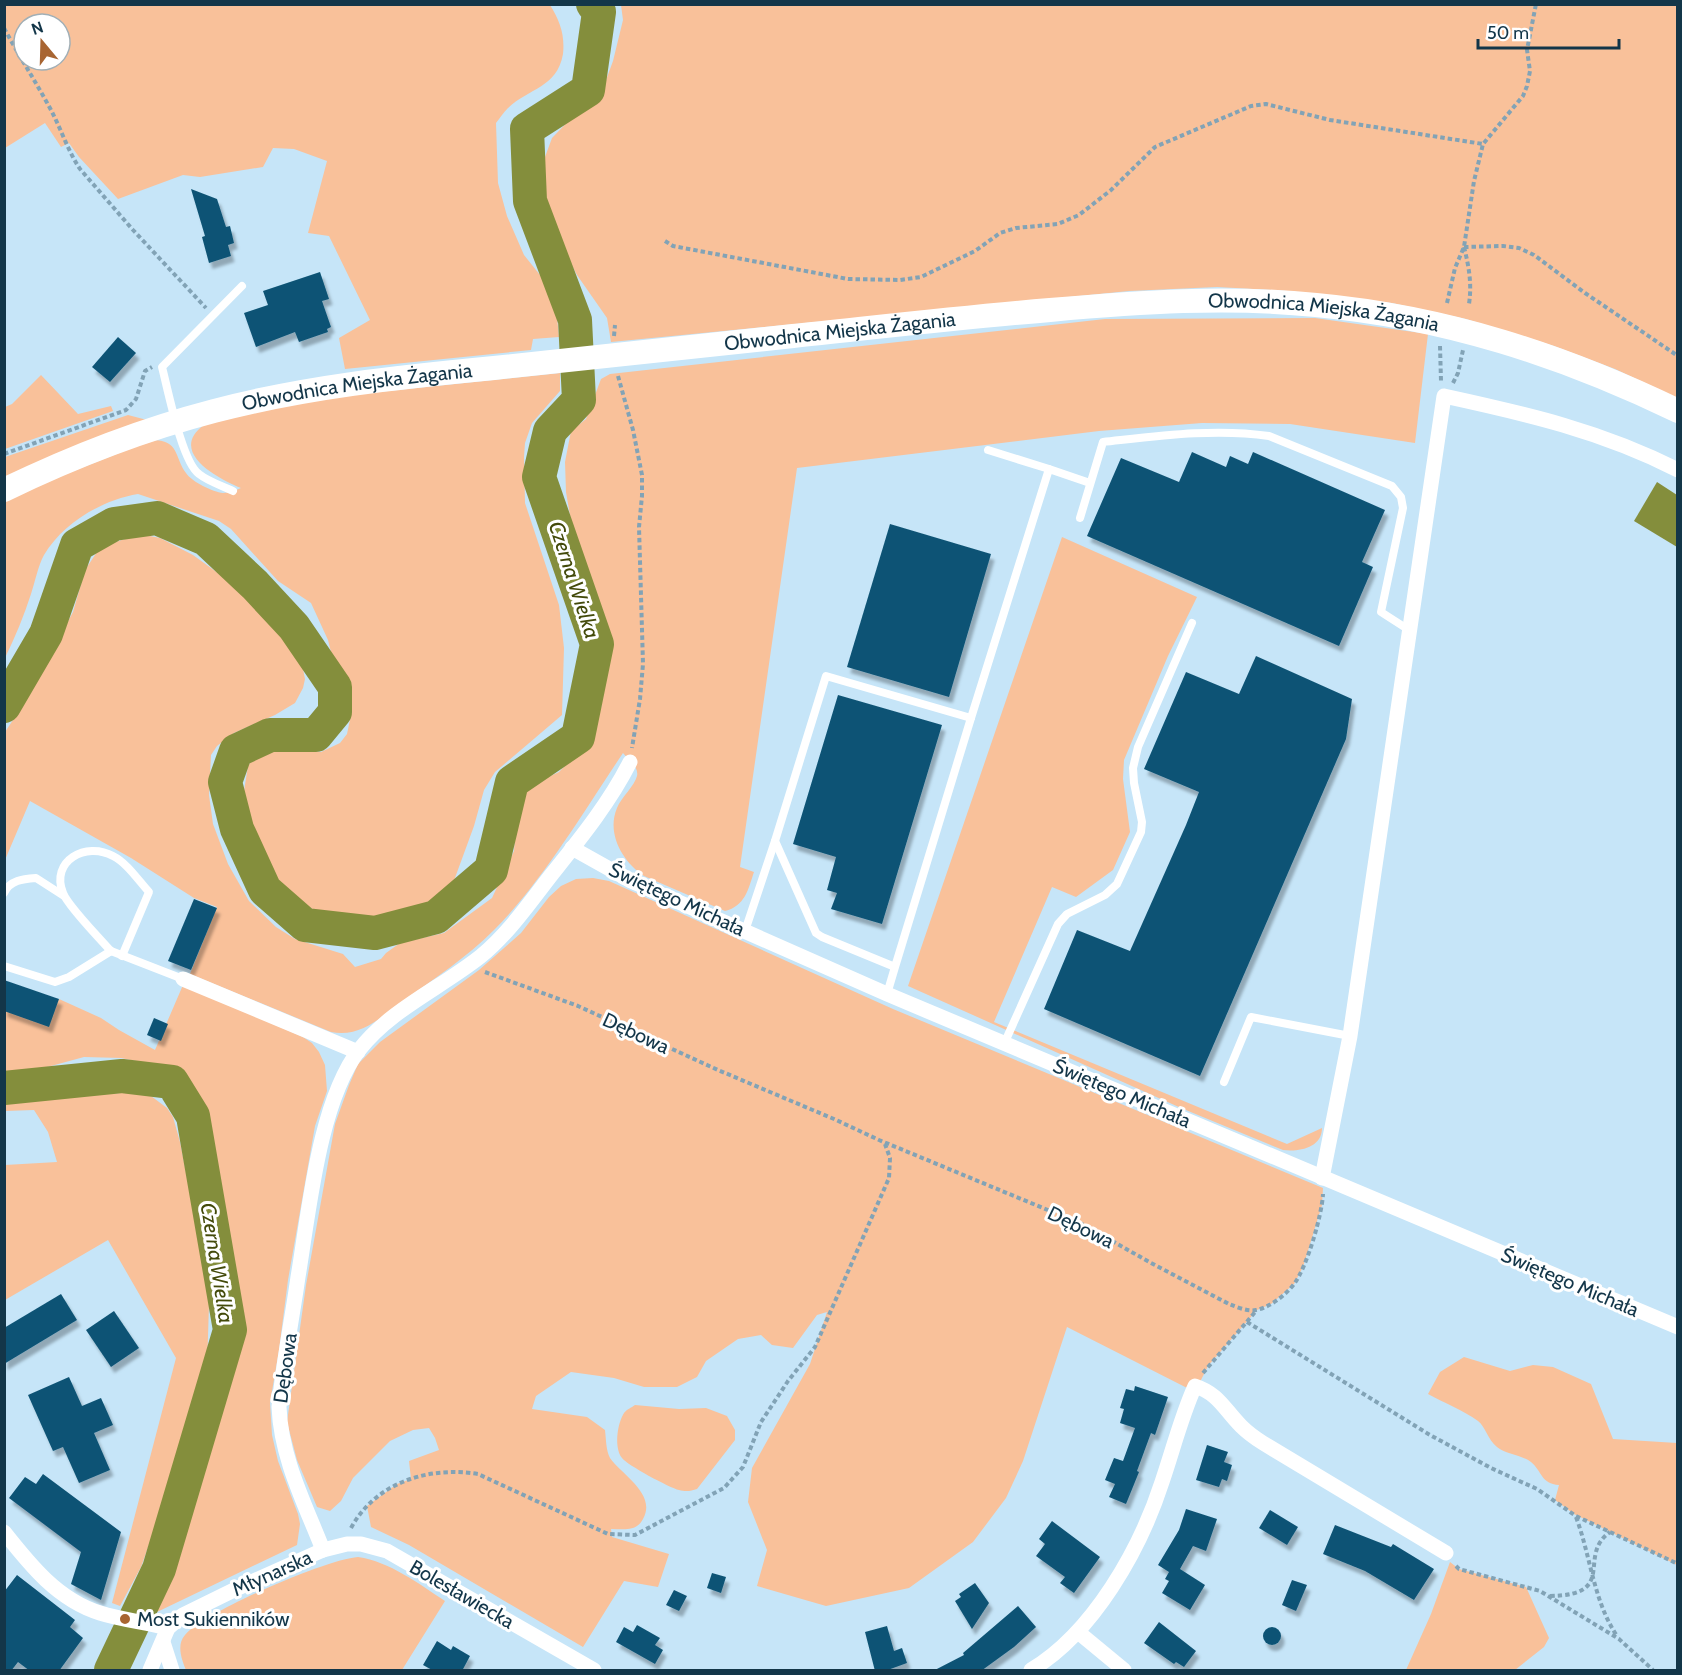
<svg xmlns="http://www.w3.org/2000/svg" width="1682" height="1675" font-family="Cabin,sans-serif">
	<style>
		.green { fill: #f9c19a; fill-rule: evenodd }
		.water { fill: #848e3c }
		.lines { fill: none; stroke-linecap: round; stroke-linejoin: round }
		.river { stroke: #848e3c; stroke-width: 34 }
		.building { fill: #0d5374; filter: url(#shadow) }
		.path { stroke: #82a3b6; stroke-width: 4; stroke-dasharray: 4.5 3; stroke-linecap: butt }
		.lane { stroke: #fff; stroke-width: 8 }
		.street { stroke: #fff; stroke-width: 15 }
		.primary { stroke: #fff; stroke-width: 24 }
		.poi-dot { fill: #a86532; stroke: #fff; stroke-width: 2 }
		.labels { text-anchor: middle; stroke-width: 6; stroke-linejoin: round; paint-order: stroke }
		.street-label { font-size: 20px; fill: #133649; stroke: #fff }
		.poi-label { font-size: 20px; fill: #133649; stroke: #fff; text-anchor: start }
		.water-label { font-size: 21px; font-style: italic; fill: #434a0a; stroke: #fff }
	</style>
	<defs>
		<filter id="shadow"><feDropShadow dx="3.5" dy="6" stdDeviation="1.5" flood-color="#0004"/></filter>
	</defs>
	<rect width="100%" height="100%" fill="#c6e5f8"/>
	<g class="green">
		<path d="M 4,5 L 550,5 C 560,21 565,35 563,54 C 557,88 529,88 508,108 C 503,113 500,118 496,123 L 498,183 L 507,216 L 524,255 L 544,280 L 557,317 L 559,337 L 533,339 L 531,350 L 345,369 L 339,338 L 370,320 L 329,236 L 308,233 L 327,161 L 294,149 L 273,148 L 263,167 L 200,177 L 183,175 L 118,199 L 79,157 L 69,143 L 61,147 L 45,123 L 5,148 ZM 24,24 L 60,24 L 60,60 L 24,60 Z"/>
		<path d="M 621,5 L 1677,5 L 1677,398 L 1615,369 L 1554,346 L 1466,319 L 1392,303 L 1288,291 L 1217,287 L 1129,291 L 611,342 L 607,318 L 577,275 L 549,222 L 540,182 L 545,157 L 552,138 L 583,106 L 602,91 L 613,61 L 623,20 Z"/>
		<path d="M 1315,318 L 1428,334 L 1415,443 L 1290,424 L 1202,423 L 1099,431 L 797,468 L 740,867 L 754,872 C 748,890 745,906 725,911 L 644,876 C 623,862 606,834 617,808 C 621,798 635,785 637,776 C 639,767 629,760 623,753 C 584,811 542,882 494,930 C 467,957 434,979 403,1001 C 381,1017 361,1038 331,1032 L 190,974 L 217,907 L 194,898 L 131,858 L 30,801 L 5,860 L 5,732 L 23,705 L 73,612 L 85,570 L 97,552 L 106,545 L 125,539 L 145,535 L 160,538 L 193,555 L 233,584 L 282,631 L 300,654 L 305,679 L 303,688 L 295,703 L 275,715 L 234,733 L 217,746 L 211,755 L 209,795 L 213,824 L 228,864 L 249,901 L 276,927 L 295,939 L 343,954 L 355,967 L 381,959 L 386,953 L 400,943 L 444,933 L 492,898 L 514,851 L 517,802 L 531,785 L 559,772 L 588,742 L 601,708 L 608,663 L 601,617 L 575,544 L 566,492 L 565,462 L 571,431 L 586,419 L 601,379 L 610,374 L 1105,319 Z"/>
		<path d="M 560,373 L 560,391 L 532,423 L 525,443 L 524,457 L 525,503 L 559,605 L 564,648 L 562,715 L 495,772 L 484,790 L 474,826 L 452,886 L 443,896 L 424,907 L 393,916 L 349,921 L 327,916 L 292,899 L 272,878 L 254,838 L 243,797 L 248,766 L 253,758 L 266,751 L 295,749 L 321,752 L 340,743 L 347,734 L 351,715 L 343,680 L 333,660 L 328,640 L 311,603 L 278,581 L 231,529 L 219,521 L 138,494 C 102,500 63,523 44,555 C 38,566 35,582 31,594 C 24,616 15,637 5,658 L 5,501 L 28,489 L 152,440 C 180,440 174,457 186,473 C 192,482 213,492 223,493 C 229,493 236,490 241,488 C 219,479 167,452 204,425 L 281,406 L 350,395 Z"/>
		<path d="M 41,375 L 78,414 L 111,406 L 113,411 L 5,449 L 5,407 L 12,404 Z"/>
		<path d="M 128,415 L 147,420 L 5,478 L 5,457 Z"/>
		<path d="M 1062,537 L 1197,597 L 1168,656 L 1124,760 L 1123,779 L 1130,832 L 1113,870 L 1076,897 L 1052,887 L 994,1022 L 1287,1144 L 1322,1128 C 1322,1148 1299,1152 1283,1150 L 1181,1108 L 908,986 Z"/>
		<path d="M 593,878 L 609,881 L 893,1009 L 1323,1188 L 1322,1205 L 1303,1267 L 1294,1284 L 1271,1304 L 1257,1310 L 1208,1366 L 1195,1392 L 1067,1327 L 1023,1461 L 1006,1498 L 973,1542 L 909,1588 L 826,1606 L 757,1586 L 767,1550 L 748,1502 L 752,1468 L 810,1364 L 827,1312 L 817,1315 L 793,1348 L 772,1345 L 761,1335 L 738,1339 L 706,1361 L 697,1377 L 677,1387 L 644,1387 L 614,1378 L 571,1372 L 536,1396 L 532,1409 L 587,1417 L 605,1430 C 606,1438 606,1451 610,1458 C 622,1475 657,1494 643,1519 C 636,1532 624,1529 611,1529 L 612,1537 L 669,1554 L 658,1587 L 624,1581 L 583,1647 L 409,1545 L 371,1527 L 367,1506 L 397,1484 L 411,1479 L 409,1461 L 439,1450 L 435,1438 L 429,1428 L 413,1430 L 390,1441 L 353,1478 L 341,1501 L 330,1511 L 317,1507 L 297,1460 L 287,1422 L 306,1285 L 335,1124 L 349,1085 L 358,1064 L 380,1042 L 479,970 L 521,933 L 549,897 L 561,886 L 576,879 Z"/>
		<path d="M 183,985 L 303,1037 L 312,1043 L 319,1052 L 325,1065 L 327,1091 L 315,1126 L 288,1280 L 279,1350 L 270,1403 L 272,1435 L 278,1461 L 298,1514 L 300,1524 L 297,1545 L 157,1612 L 155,1601 L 177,1544 L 210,1438 L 239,1322 L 239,1287 L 224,1234 L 196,1090 L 189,1080 L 170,1068 L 121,1058 L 84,1057 L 29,1072 L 5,1074 L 5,1010 L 48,1026 L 59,999 L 101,1018 L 119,1030 L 155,1050 Z"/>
		<path d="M 135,1092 L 151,1096 L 167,1108 L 173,1117 L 180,1142 L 198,1233 L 209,1304 L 207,1369 L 186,1441 L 141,1567 L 120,1606 L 112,1603 L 176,1358 L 108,1240 L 5,1300 L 5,1165 L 57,1162 L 48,1132 L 34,1110 L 5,1111 L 4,1101 Z"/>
		<path d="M 1464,1357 L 1510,1371 L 1533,1365 L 1553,1367 L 1591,1384 L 1613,1439 L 1677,1443 L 1677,1565 L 1574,1514 L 1555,1500 L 1559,1485 C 1541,1484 1542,1471 1531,1462 C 1522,1455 1505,1454 1497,1447 C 1488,1440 1485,1426 1478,1421 C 1463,1410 1444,1403 1428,1394 L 1440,1372 Z"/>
		<path d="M 635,1405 L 679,1409 L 706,1408 L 727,1416 L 735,1430 L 735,1440 L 697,1489 C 691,1491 686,1492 679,1490 C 670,1488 627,1465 622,1458 C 614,1448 617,1424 624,1413 C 627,1409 631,1408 635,1405 Z"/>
		<path d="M 358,1557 C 390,1562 418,1583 445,1601 L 402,1670 L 186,1670 C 182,1660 176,1645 185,1635 C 204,1612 327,1559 358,1557 Z"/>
		<path d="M 1450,1562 L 1459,1569 L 1526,1587 L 1549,1638 L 1544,1647 L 1515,1670 L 1406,1670 L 1431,1614 Z"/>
	</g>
	<path class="water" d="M 1657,482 L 1677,495 L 1677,547 L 1634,521 Z"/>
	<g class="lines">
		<g class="river">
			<path d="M 4,706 L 46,634 L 77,545 L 114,524 L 157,518 L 206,539 L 255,585 L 294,627 L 335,687 L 335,712 L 316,735 L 270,735 L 236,751 L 225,782 L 237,829 L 265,890 L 305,925 L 375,933 L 436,917 L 491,870 L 512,782 L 578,737 L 597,644 L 539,477 L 550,431 L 579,400 L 575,320 L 530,201 L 527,129 L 588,90 L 599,12 L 593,4"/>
			<path d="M 4,1088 L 122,1076 L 172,1082 L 193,1116 L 230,1330 L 159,1569 L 111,1670"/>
		</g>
	</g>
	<g class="building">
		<path d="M 191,189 L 217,199 L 226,227 L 230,226 L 234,243 L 228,245 L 231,256 L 209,263 L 202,237 L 205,236 Z"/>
		<path d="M 320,272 L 329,299 L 322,301 L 331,327 L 327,329 L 328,332 L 299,342 L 295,332 L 256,347 L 244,313 L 268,305 L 263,291 Z"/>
		<path d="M 118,337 L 136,353 L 110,382 L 92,367 Z"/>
		<path d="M 1192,452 L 1226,467 L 1230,456 L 1248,464 L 1253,452 L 1385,510 L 1362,562 L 1373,567 L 1339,646 L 1087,536 L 1121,458 L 1179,482 Z"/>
		<path d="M 890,524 L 991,554 L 949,697 L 847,667 Z"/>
		<path d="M 1256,656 L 1352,699 L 1346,739 L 1200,1076 L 1044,1009 L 1077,930 L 1130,951 L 1186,825 L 1199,792 L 1144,769 L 1186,672 L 1239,694 Z"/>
		<path d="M 838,695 L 942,725 L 882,924 L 831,909 L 837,893 L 827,890 L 836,857 L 793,844 Z"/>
		<path d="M 194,899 L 217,908 L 191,970 L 168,961 Z"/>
		<path d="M 4,980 L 59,999 L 49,1027 L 4,1011 Z"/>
		<path d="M 154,1018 L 168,1024 L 161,1041 L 147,1035 Z"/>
		<path d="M 61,1294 L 77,1320 L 4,1364 L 4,1328 Z"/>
		<path d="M 114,1311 L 139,1348 L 111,1367 L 86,1330 Z"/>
		<path d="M 69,1377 L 82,1406 L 101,1398 L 113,1425 L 94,1433 L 110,1470 L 79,1483 L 63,1447 L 53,1451 L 28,1395 Z"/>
		<path d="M 1135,1386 L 1168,1397 L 1155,1435 L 1151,1433 L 1137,1471 L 1139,1472 L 1126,1504 L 1109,1497 L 1115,1484 L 1105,1480 L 1114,1458 L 1123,1461 L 1135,1428 L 1120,1423 L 1124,1409 L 1120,1408 L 1126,1389 L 1134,1391 Z"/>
		<path d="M 1207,1445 L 1228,1452 L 1224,1462 L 1232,1465 L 1227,1481 L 1222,1479 L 1219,1487 L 1196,1480 Z"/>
		<path d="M 43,1474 L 121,1532 L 101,1600 L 71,1584 L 81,1552 L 9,1498 L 25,1477 L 36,1484 Z"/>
		<path d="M 1186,1509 L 1217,1519 L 1206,1551 L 1193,1546 L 1180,1569 L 1205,1585 L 1190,1610 L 1162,1593 L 1169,1581 L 1165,1579 L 1169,1572 L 1158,1565 L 1179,1530 Z"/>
		<path d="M 1270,1510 L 1298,1527 L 1287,1545 L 1259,1528 Z"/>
		<path d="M 1052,1521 L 1100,1557 L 1074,1593 L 1060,1583 L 1065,1577 L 1036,1556 L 1045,1544 L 1039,1539 Z"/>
		<path d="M 1335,1525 L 1391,1547 L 1393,1544 L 1434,1569 L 1414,1600 L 1365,1571 L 1323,1554 Z"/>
		<path d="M 712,1573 L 726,1577 L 721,1593 L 707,1588 Z"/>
		<path d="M 17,1575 L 75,1620 L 70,1627 L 83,1638 L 59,1671 L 30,1671 L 18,1662 L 11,1671 L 4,1671 L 4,1592 Z"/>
		<path d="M 1292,1580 L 1307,1585 L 1296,1611 L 1282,1605 Z"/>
		<path d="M 975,1583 L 989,1603 L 972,1629 L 955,1601 L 961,1597 L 959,1594 Z"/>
		<path d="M 674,1590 L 687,1596 L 679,1611 L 666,1605 Z"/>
		<path d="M 1018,1606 L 1036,1627 L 1014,1647 L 981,1671 L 933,1671 L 964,1655 L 963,1653 Z"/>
		<path d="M 1159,1622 L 1196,1651 L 1184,1667 L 1176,1662 L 1174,1664 L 1144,1643 Z"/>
		<path d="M 637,1625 L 660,1638 L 655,1645 L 663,1650 L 655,1664 L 616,1642 L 624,1627 L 633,1632 Z"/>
		<path d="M 887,1626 L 894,1651 L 902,1648 L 907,1663 L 885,1671 L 875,1671 L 865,1632 Z"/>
		<circle cx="1272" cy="1636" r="9"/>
		<path d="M 437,1641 L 451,1650 L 453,1646 L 470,1656 L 462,1671 L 434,1671 L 423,1665 Z"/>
	</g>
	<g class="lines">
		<g class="path">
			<path d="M 4,28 C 19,56 36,82 51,110 C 61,129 68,151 80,169 L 133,230 L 206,308"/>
			<path d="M 665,241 L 673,246 L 848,279 L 900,280 L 921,277 L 975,251 L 1000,233 L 1016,228 L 1058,224 L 1079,215 L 1111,190 L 1155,147 L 1251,106 L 1266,104 L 1330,120 L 1483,144"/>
			<path d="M 1464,247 L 1503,246 L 1519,248 L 1534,255 L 1585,293 L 1678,356"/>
			<path d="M 1464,247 C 1469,267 1472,284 1469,304"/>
			<path d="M 1447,303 L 1455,268 L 1464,247 L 1474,181 L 1483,144 L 1523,96 L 1527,86 L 1530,71 L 1527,50 L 1536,4"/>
			<path d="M 614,336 L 615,325"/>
			<path d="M 1440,346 L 1441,381"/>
			<path d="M 618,376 L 633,430 L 642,475 L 642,496 L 639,527 L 643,664 L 640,699 L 632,748"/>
			<path d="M 1453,383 L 1458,373 L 1463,350"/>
			<path d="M 4,454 L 126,410 L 136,399 L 145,371 L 152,367"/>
			<path d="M 485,972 L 578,1006 L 718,1070 L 834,1119 L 879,1140 L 1084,1225 L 1151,1263 L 1229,1304 C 1237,1307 1248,1312 1256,1310 C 1269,1308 1287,1294 1294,1284 C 1307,1267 1322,1215 1323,1194"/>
			<path d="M 1247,1322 L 1430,1435 L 1491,1468 L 1537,1489 L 1576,1516 L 1678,1564"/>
			<path d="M 1203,1373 L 1256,1311"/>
			<path d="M 1576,1517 C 1591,1557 1593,1600 1617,1636"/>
			<path d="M 351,1528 C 376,1482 429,1466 478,1474 L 608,1534 L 635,1535 L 724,1488 L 743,1467 L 761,1422 L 788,1381 L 815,1347 L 889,1178 L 890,1158 L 885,1144"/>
			<path d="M 1456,1566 L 1459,1569 L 1540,1591 L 1619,1639 L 1653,1670"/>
			<path d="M 1550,1596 C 1619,1595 1576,1556 1610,1532"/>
		</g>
		<g class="lane">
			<path d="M 988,450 L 1049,469"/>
			<path d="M 233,491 C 223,486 209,482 199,474 C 182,462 168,390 162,367 L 242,286"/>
			<path d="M 1080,518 L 1103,442 C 1158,436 1214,428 1269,436 L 1392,486 L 1401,497 L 1403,508 L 1381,612 L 1409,630"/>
			<path d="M 971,718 L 1049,469 L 1090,483"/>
			<path d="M 4,893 C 10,880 23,879 36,878 L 64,896"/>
			<path d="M 745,931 L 775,841"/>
			<path d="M 111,951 C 100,939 68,906 63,893 C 50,861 86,841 113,856 C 127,863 138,880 149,892 L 122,956"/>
			<path d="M 4,966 L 55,982 L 69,977 L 111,951 L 183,979"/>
			<path d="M 887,994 L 895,967 L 971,718 L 826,676 L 775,841 L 816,933 L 822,937 L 895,967"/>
			<path d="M 1004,1044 L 1058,924 L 1067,914 L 1105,895 L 1117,884 L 1141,832 L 1142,822 L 1134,783 L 1133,768 L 1138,747 L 1192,623"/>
			<path d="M 1224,1082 L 1251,1017 L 1350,1036"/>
		</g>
		<g class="street">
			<path d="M 572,848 L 631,881 L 887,994 L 1678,1327"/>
			<path d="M 183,979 L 358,1052"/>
			<path d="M 1322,1178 L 1350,1036 L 1444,396 C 1527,414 1601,431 1678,470"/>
			<path d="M 4,1532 C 30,1565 58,1600 100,1613 C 122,1620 146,1622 168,1628"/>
			<path d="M 323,1550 C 305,1504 281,1458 279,1407 C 283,1363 292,1320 298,1277 C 309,1212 319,1102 359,1050 C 391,1009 441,988 481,956 C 509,933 530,902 552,874 C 580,839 610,802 630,762"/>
			<path d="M 1078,1632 L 1124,1670"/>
			<path d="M 163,1642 L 172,1670"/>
			<path d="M 150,1670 L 168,1628 L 183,1615 L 238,1588 L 323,1550 L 347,1544 L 361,1544 L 387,1551 L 594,1670"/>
			<path d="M 1031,1670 C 1093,1633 1140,1550 1162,1482 C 1173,1450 1181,1417 1195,1386 C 1219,1394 1224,1409 1241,1426 C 1247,1432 1255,1438 1263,1443 L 1446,1553"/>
		</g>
		<path class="primary" id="s1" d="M 4,490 C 72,457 141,430 214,411 C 305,387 400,377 494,368 C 594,357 694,347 793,336 C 879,327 965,317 1050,310 C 1139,302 1227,296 1316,305 C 1445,317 1562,355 1678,411"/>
	</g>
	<circle class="poi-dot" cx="125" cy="1619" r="6"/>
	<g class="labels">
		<g class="street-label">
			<text dy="7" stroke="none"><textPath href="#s1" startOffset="1342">Obwodnica Miejska Żagania</textPath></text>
			<text dy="7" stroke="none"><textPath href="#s1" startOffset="856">Obwodnica Miejska Żagania</textPath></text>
			<text dy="7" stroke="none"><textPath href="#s1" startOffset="370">Obwodnica Miejska Żagania</textPath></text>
			<text transform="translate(677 899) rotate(25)" y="7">Świętego Michała</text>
			<text transform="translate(636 1033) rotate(25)" y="7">Dębowa</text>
			<text transform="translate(1122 1093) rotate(23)" y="7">Świętego Michała</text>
			<text transform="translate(1081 1227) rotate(26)" y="7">Dębowa</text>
			<text transform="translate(1570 1282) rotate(23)" y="7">Świętego Michała</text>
			<text transform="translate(285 1368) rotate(-82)" y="7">Dębowa</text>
			<text transform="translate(272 1573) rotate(-24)" y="7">Młynarska</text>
			<text transform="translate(462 1594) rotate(30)" y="7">Bolesławiecka</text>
		</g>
		<g class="poi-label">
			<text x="137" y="1626">Most Sukienników</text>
		</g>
		<g class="water-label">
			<text transform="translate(574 580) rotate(72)" y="7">Czerna Wielka</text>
			<text transform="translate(217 1263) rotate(81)" y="7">Czerna Wielka</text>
		</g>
	</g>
	<rect width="1682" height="1675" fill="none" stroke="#133649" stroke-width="12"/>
	<g transform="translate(42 42) rotate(341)"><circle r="28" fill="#ffffff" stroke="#a1afb6" stroke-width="1.5"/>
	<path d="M0-4.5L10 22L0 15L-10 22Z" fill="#a86532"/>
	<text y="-9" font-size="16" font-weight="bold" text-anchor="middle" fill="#133649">N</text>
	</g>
	<path d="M1478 39v9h141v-9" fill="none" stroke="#133649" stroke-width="3"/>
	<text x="1487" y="39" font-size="18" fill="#133649" stroke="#ffffff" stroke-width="4.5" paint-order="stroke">50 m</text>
</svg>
